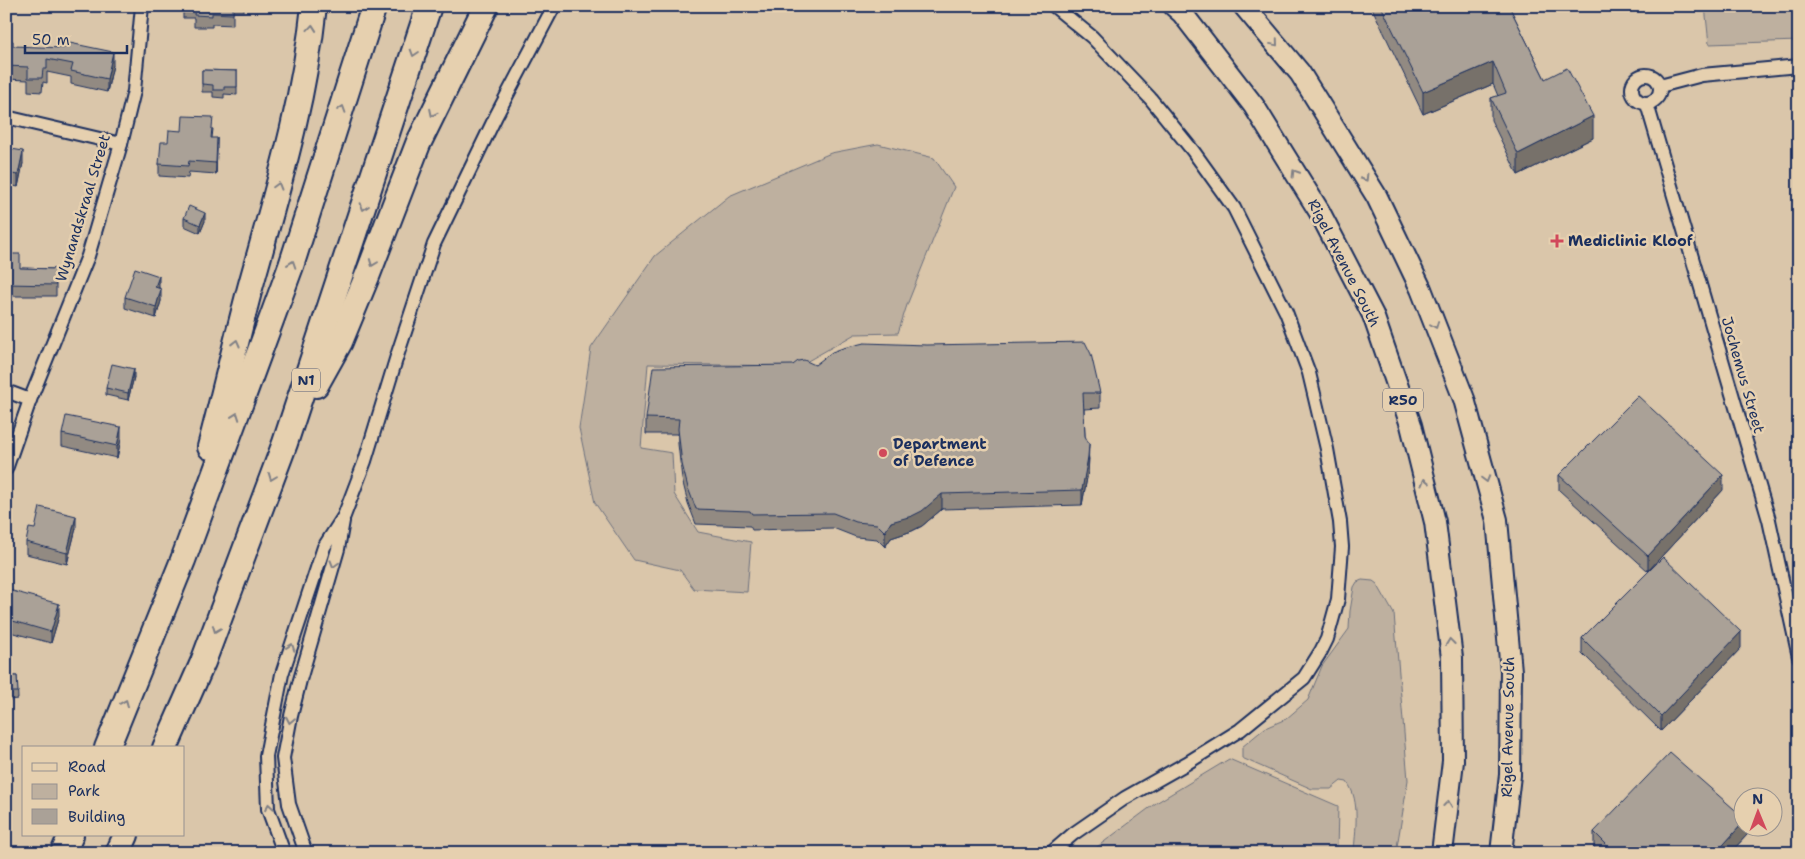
<svg xmlns="http://www.w3.org/2000/svg" width="1805" height="859" font-family="'Shantell Sans',sans-serif">
	<style>
		.green { fill: #beb09f; stroke: #6c707e }
		.lines { fill: none; stroke-linecap: round; stroke-linejoin: round }
		.minor-casing { stroke: #1b2f5e; stroke-width: 16 }
		.primary-casing { stroke: #1b2f5e; stroke-width: 24 }
		.motorway-casing { stroke: #1b2f5e; stroke-width: 28 }
		.minor { stroke: #e6d0af; stroke-width: 12 }
		.primary { stroke: #e6d0af; stroke-width: 20 }
		.motorway { stroke: #e6d0af; stroke-width: 24 }
		.wall { fill: #928a82; stroke: #1b2f5e }
		.shaded-wall { fill: #77716a; stroke: #1b2f5e }
		.building { fill: #aaa197; stroke: #1b2f5e }
		.oneway { stroke: #808086 }
		.poi-dot { fill: #d1495b; stroke: #e6d0af; stroke-width: 2 }
		.labels { text-anchor: middle; stroke-width: 5; stroke-linejoin: round; paint-order: stroke }
		.shield { fill: #e6d0af; stroke: #585f76; stroke-width: 1 }
		.shield-label { font-size: 14px; font-weight: bold; fill: #1b2f5e }
		.street-label { font-size: 15px; fill: #1b2f5e; stroke: #e6d0af }
		.poi-label { font-size: 15px; font-weight: bold; fill: #1b2f5e; stroke: #e6d0af; text-anchor: start }
	</style>
	<rect width="100%" height="100%" fill="#dac6aa"/>
	<filter id="ink" filterUnits="userSpaceOnUse"><feTurbulence type="fractalNoise" baseFrequency=".02" numOctaves="2"/><feDisplacementMap in="SourceGraphic" scale="10" xChannelSelector="R" yChannelSelector="G"/><feConvolveMatrix kernelMatrix="1 2 1 2 8 2 1 2 1" color-interpolation-filters="sRGB"/></filter>
	<g filter="url(#ink)">
		<g class="green">
			<path d="M 1705,6 L 1799,6 L 1799,41 L 1709,44 Z"/>
			<path d="M 878,144 L 934,158 L 954,187 L 907,305 L 898,333 L 855,334 L 799,366 L 648,364 L 641,448 L 672,453 L 674,494 L 698,532 L 751,542 L 747,592 L 694,589 L 680,570 L 634,560 L 595,503 L 579,428 L 591,348 L 655,256 L 729,196 L 831,153 Z"/>
			<path d="M 1362,580 L 1373,581 L 1377,584 L 1394,614 L 1408,780 L 1396,853 L 1354,853 C 1355,831 1361,801 1347,782 L 1341,781 L 1331,789 L 1312,789 L 1242,758 L 1242,747 L 1265,728 L 1286,719 L 1308,700 L 1322,666 L 1349,629 L 1350,611 L 1354,587 L 1357,582 Z"/>
			<path d="M 1229,759 L 1338,806 L 1337,853 L 1089,853 L 1156,803 Z"/>
		</g>
		<g class="lines">
			<defs>
				<g id="minor">
					<circle cx="1646" cy="89" r="14"/>
					<path d="M 1660,86 L 1702,75 L 1799,66"/>
					<path d="M 1647,104 L 1769,520 L 1799,657"/>
					<path d="M 6,117 L 121,144"/>
					<path d="M 6,391 L 30,400"/>
					<path d="M 6,469 L 30,400 L 88,256 L 121,144 L 134,91 L 142,6"/>
					<path d="M 284,853 L 268,809 L 266,756 L 282,674 L 324,547 L 344,516 L 365,461 L 397,356 L 434,244 L 496,116 L 554,6"/>
					<path d="M 306,853 L 289,804 L 283,758 L 291,716 L 300,680 L 338,549 L 343,521"/>
					<path d="M 1051,853 L 1073,834 L 1125,798 L 1187,763 L 1240,730 L 1304,678 L 1321,651 L 1327,639 L 1338,599 L 1342,547 L 1340,522 L 1327,449 L 1309,373 L 1286,312 L 1234,208 L 1193,151 L 1150,98 L 1092,37 L 1054,6"/>
				</g>
				<g id="primary">
					<path d="M 1174,6 L 1182,13 L 1254,106 L 1319,211 L 1373,315 L 1411,425 L 1435,522 L 1452,658 L 1453,761 L 1442,853"/>
					<path d="M 1244,6 L 1300,73 L 1377,197 L 1421,289 L 1464,399 L 1497,520 L 1511,671 L 1510,775 L 1501,853"/>
				</g>
				<g id="motorway">
					<path d="M 316,385 L 340,342 L 368,274 L 418,144 L 486,6"/>
					<path d="M 210,447 C 224,394 236,341 250,288 C 276,194 304,104 314,6"/>
					<path d="M 107,748 L 183,560 L 291,266 L 374,6"/>
					<path d="M 165,748 L 203,662 L 285,443 L 429,6"/>
					<path d="M 63,853 L 71,835"/>
					<path d="M 118,853 L 126,835"/>
				</g>
			</defs>
			<use href="#minor" class="minor-casing"/>
			<use href="#primary" class="primary-casing"/>
			<use href="#motorway" class="motorway-casing"/>
			<use href="#minor" class="minor"/>
			<use href="#primary" class="primary"/>
			<use href="#motorway" class="motorway"/>
		</g>
		<g class="wall">
			<path d="M 183,6 L 244,6 L 244,11 L 233,11 L 233,25 L 212,24 L 212,27 L 194,27 L 194,18 L 183,18 Z"/>
			<path d="M 1373,6 L 1509,6 L 1545,79 L 1593,138 L 1518,175 L 1491,120 L 1491,98 L 1498,96 L 1493,84 L 1423,114 L 1373,10 Z"/>
			<path d="M 6,40 L 13,46 L 113,65 L 107,92 L 71,84 L 71,77 L 47,72 L 47,83 L 43,82 L 42,92 L 28,91 L 28,80 L 6,79 Z"/>
			<path d="M 202,70 L 237,71 L 237,95 L 224,94 L 224,98 L 213,97 L 213,92 L 202,92 Z"/>
			<path d="M 213,129 L 212,138 L 217,149 L 216,174 L 189,172 L 188,178 L 159,176 L 159,164 L 168,142 L 182,131 Z"/>
			<path d="M 6,148 L 23,163 L 18,187 L 6,184 Z"/>
			<path d="M 184,218 L 205,221 L 200,233 L 184,226 Z"/>
			<path d="M 6,254 L 20,268 L 56,269 L 56,296 L 6,296 Z"/>
			<path d="M 159,287 L 161,301 L 156,318 L 125,308 L 125,297 Z"/>
			<path d="M 793,365 L 815,365 L 1100,393 L 1100,408 L 1084,409 L 1085,436 L 1089,459 L 1088,472 L 1082,505 L 942,509 L 922,526 L 912,531 L 891,538 L 885,547 L 877,539 L 856,537 L 833,528 L 752,530 L 750,526 L 696,524 L 688,503 L 682,479 L 678,444 L 678,434 L 646,434 L 646,418 Z"/>
			<path d="M 134,377 L 128,400 L 106,395 L 106,388 Z"/>
			<path d="M 62,434 L 121,439 L 117,458 L 62,446 Z"/>
			<path d="M 1559,475 L 1723,490 L 1648,571 L 1559,490 Z"/>
			<path d="M 76,528 L 67,564 L 26,554 L 26,542 L 35,529 Z"/>
			<path d="M 6,600 L 59,616 L 51,643 L 6,631 Z"/>
			<path d="M 1582,638 L 1741,648 L 1661,731 L 1582,653 Z"/>
			<path d="M 6,676 L 17,676 L 18,699 L 8,700 L 8,706 L 6,706 Z"/>
			<path d="M 1747,826 L 1747,835 L 1730,853 L 1600,853 L 1594,847 L 1594,832 Z"/>
		</g>
		<g class="shaded-wall">
			<path d="M 113,52 L 113,65 L 107,92 L 107,79 Z"/>
			<path d="M 1493,62 L 1493,84 L 1423,114 L 1423,92 Z"/>
			<path d="M 1593,116 L 1593,138 L 1518,175 L 1518,154 Z"/>
			<path d="M 217,138 L 217,149 L 216,174 L 216,163 Z"/>
			<path d="M 23,151 L 23,163 L 18,187 L 18,175 Z"/>
			<path d="M 205,213 L 205,221 L 200,233 L 200,225 Z"/>
			<path d="M 159,276 L 159,287 L 155,299 L 155,287 Z"/>
			<path d="M 161,289 L 161,301 L 156,318 L 156,307 Z"/>
			<path d="M 134,369 L 134,377 L 128,400 L 128,393 Z"/>
			<path d="M 121,427 L 121,439 L 117,458 L 117,446 Z"/>
			<path d="M 1089,444 L 1088,472 L 1082,505 L 1082,490 Z"/>
			<path d="M 1723,475 L 1723,490 L 1648,571 L 1648,556 Z"/>
			<path d="M 942,494 L 942,509 L 922,526 L 912,531 L 891,538 L 885,547 L 885,532 L 891,522 Z"/>
			<path d="M 76,516 L 76,528 L 67,564 L 67,553 Z"/>
			<path d="M 59,604 L 59,616 L 51,643 L 51,632 Z"/>
			<path d="M 1741,632 L 1741,648 L 1661,731 L 1661,716 Z"/>
			<path d="M 1742,824 L 1742,826 L 1747,826 L 1747,835 L 1730,853 L 1716,853 Z"/>
		</g>
		<g class="building">
			<path d="M 183,6 L 233,6 L 233,14 L 212,13 L 212,16 L 194,15 L 195,7 Z"/>
			<path d="M 1381,6 L 1509,6 L 1545,79 L 1567,68 L 1593,116 L 1518,154 L 1491,98 L 1506,93 L 1493,62 L 1423,92 Z"/>
			<path d="M 6,40 L 13,41 L 13,46 L 64,48 L 65,42 L 113,52 L 107,79 L 71,71 L 73,64 L 47,59 L 47,69 L 43,69 L 42,78 L 28,78 L 28,67 L 6,66 Z"/>
			<path d="M 202,70 L 237,71 L 237,87 L 224,87 L 224,90 L 213,90 L 213,85 L 202,84 Z"/>
			<path d="M 183,116 L 213,117 L 211,138 L 217,138 L 216,163 L 189,161 L 188,166 L 159,164 L 161,142 L 168,142 L 169,130 L 182,131 Z"/>
			<path d="M 6,148 L 23,151 L 18,175 L 6,173 Z"/>
			<path d="M 189,206 L 205,213 L 200,225 L 184,218 Z"/>
			<path d="M 6,254 L 20,254 L 20,268 L 56,269 L 56,285 L 6,284 Z"/>
			<path d="M 135,268 L 159,276 L 155,287 L 161,289 L 156,307 L 125,297 Z"/>
			<path d="M 1085,342 L 1091,354 L 1100,393 L 1083,393 L 1085,436 L 1089,444 L 1088,457 L 1082,490 L 942,494 L 922,511 L 912,516 L 891,522 L 885,532 L 877,524 L 856,522 L 833,513 L 752,514 L 750,511 L 696,509 L 688,488 L 682,464 L 678,429 L 679,419 L 646,418 L 653,367 L 793,365 L 798,361 L 804,360 L 815,365 L 832,352 L 843,348 L 864,343 L 927,345 Z"/>
			<path d="M 112,364 L 134,369 L 128,393 L 106,388 Z"/>
			<path d="M 1638,396 L 1723,475 L 1648,556 L 1559,475 Z"/>
			<path d="M 66,416 L 121,427 L 117,446 L 62,434 Z"/>
			<path d="M 40,507 L 76,516 L 67,553 L 26,542 L 29,528 L 35,529 Z"/>
			<path d="M 1663,557 L 1741,632 L 1661,716 L 1582,638 Z"/>
			<path d="M 9,590 L 59,604 L 51,632 L 6,619 L 6,600 Z"/>
			<path d="M 6,676 L 17,676 L 18,692 L 8,692 L 8,698 L 6,698 Z"/>
			<path d="M 1670,753 L 1742,816 L 1742,824 L 1716,853 L 1615,853 L 1594,832 Z"/>
		</g>
		<defs><path id="oneway-chevron" d="M-2-3.5L2.5 0L-2 3.5" fill="none" stroke-width="1.6" stroke-linecap="round" stroke-linejoin="round" transform="scale(1.25)"/></defs>
		<g class="oneway">
			<use href="#oneway-chevron" transform="translate(312 28) rotate(-85)"/>
			<use href="#oneway-chevron" transform="translate(1275 43) rotate(50)"/>
			<use href="#oneway-chevron" transform="translate(414 53) rotate(108)"/>
			<use href="#oneway-chevron" transform="translate(342 109) rotate(-72)"/>
			<use href="#oneway-chevron" transform="translate(433 113) rotate(116)"/>
			<use href="#oneway-chevron" transform="translate(1295 173) rotate(-122)"/>
			<use href="#oneway-chevron" transform="translate(1365 178) rotate(58)"/>
			<use href="#oneway-chevron" transform="translate(278 186) rotate(-74)"/>
			<use href="#oneway-chevron" transform="translate(364 207) rotate(108)"/>
			<use href="#oneway-chevron" transform="translate(373 263) rotate(111)"/>
			<use href="#oneway-chevron" transform="translate(292 264) rotate(-71)"/>
			<use href="#oneway-chevron" transform="translate(1435 325) rotate(69)"/>
			<use href="#oneway-chevron" transform="translate(236 343) rotate(-76)"/>
			<use href="#oneway-chevron" transform="translate(236 416) rotate(-70)"/>
			<use href="#oneway-chevron" transform="translate(272 477) rotate(111)"/>
			<use href="#oneway-chevron" transform="translate(1486 479) rotate(75)"/>
			<use href="#oneway-chevron" transform="translate(1425 482) rotate(-104)"/>
			<use href="#oneway-chevron" transform="translate(334 564) rotate(106)"/>
			<use href="#oneway-chevron" transform="translate(216 629) rotate(111)"/>
			<use href="#oneway-chevron" transform="translate(1450 642) rotate(-97)"/>
			<use href="#oneway-chevron" transform="translate(291 647) rotate(-71)"/>
			<use href="#oneway-chevron" transform="translate(125 703) rotate(-68)"/>
			<use href="#oneway-chevron" transform="translate(290 720) rotate(101)"/>
			<use href="#oneway-chevron" transform="translate(1448 804) rotate(-83)"/>
			<use href="#oneway-chevron" transform="translate(269 807) rotate(-99)"/>
		</g>
	</g>
	<g class="poi-dot">
		<path d="M1554.5 233.5h5v5h5v5h-5v5h-5v-5h-5v-5h5z"/>
		<circle cx="883" cy="453" r="5"/>
	</g>
	<g class="labels">
		<g class="shield">
			<rect x="292" y="368.5" width="28" height="23" rx="4"/>
			<rect x="1383" y="388.5" width="40" height="23" rx="4"/>
		</g>
		<g class="shield-label">
			<text x="306" y="385">N1</text>
			<text x="1403" y="405">R50</text>
		</g>
		<g class="street-label">
			<text transform="translate(83 208) rotate(-73)" y="5">Wynandskraal Street</text>
			<text transform="translate(1344 263) rotate(63)" y="5">Rigel Avenue South</text>
			<text transform="translate(1743 375) rotate(74)" y="5">Jochemus Street</text>
			<text transform="translate(1508 727) rotate(-89)" y="5">Rigel Avenue South</text>
		</g>
		<g class="poi-label">
			<text x="1568" y="246">Mediclinic Kloof</text>
			<text x="893" y="449">Department<tspan x="893" dy="17">of Defence</tspan></text>
		</g>
	</g>
	<rect width="1805" height="859" fill="none" stroke="#e6d0af" stroke-width="25"/>
	<rect x="12" y="12" width="1780" height="834" fill="none" stroke="#1b2f5e" stroke-width="2" filter="url(#ink)"/>
	<rect x="22" y="746" width="162" height="90" fill="#e6d0af" stroke="#95908f"/>
	<rect x="32" y="763" width="25" height="8" fill="#e6d0af" stroke="#95908f"/>
	<text x="68" y="772" font-size="15" fill="#1b2f5e">Road</text>
	<rect x="32" y="784" width="25" height="15" fill="#beb09f" stroke="#95908f"/>
	<text x="68" y="796" font-size="15" fill="#1b2f5e">Park</text>
	<rect x="32" y="809" width="25" height="15" fill="#aaa197" stroke="#95908f"/>
	<text x="68" y="822" font-size="15" fill="#1b2f5e">Building</text>
	<g transform="translate(1758 812) rotate(359)"><circle r="24" fill="#e6d0af" stroke="#95908f"/>
	<path d="M0-4L9 19L0 12L-9 19Z" fill="#d1495b"/>
	<text y="-8" font-size="14" font-weight="bold" text-anchor="middle" fill="#1b2f5e">N</text>
	</g>
	<path d="M25 45v8h102v-8" fill="none" stroke="#1b2f5e" stroke-width="2.5"/>
	<text x="32" y="45" font-size="15" fill="#1b2f5e" stroke="#e6d0af" stroke-width="4" paint-order="stroke">50 m</text>
</svg>
